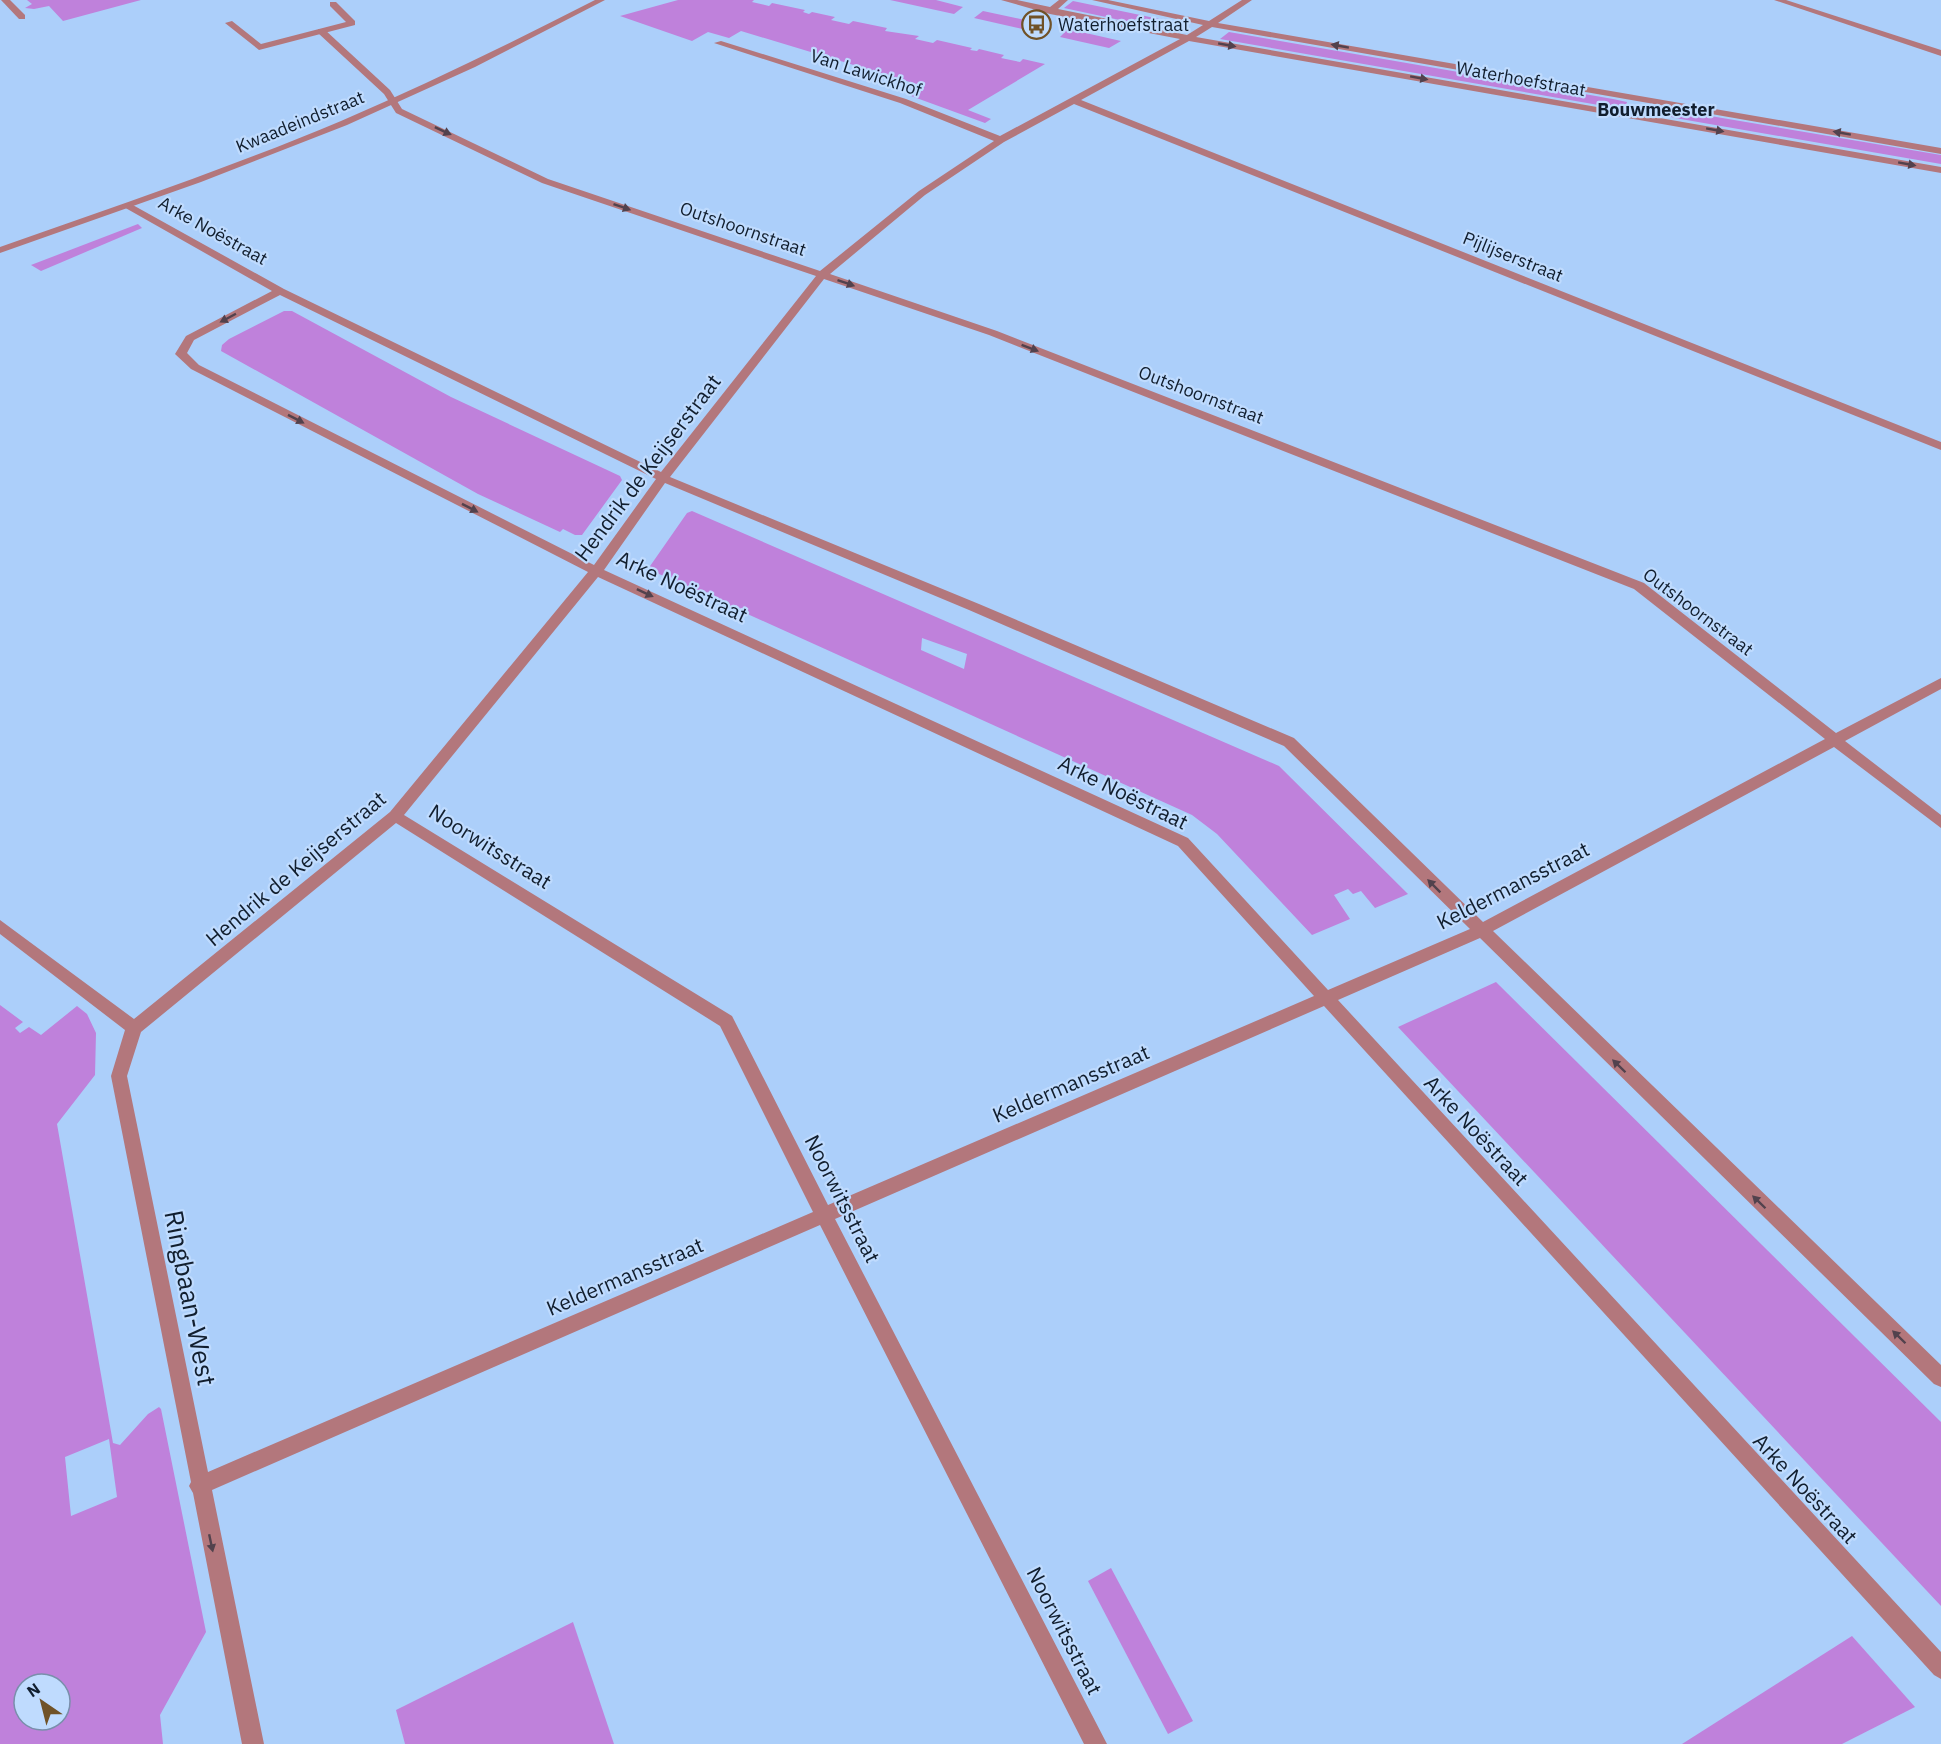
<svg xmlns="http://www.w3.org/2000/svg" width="1941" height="1744" font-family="'IBM Plex Sans',sans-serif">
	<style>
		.green { fill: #bf81db; fill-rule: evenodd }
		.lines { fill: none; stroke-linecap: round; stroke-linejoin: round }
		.service { fill: #b3777c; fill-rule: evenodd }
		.minor { fill: #b3777c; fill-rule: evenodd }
		.tertiary { fill: #b3777c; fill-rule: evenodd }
		.oneway { fill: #52424d }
		.labels { text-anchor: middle; stroke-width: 4.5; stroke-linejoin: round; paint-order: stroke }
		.far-poi-label { font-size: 18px; fill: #111e2e; stroke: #bfdbfe; text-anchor: start }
		.far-street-label { font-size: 18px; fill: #111e2e; stroke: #bfdbfe }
		.far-neighbourhood-label { font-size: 18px; font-weight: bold; fill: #111e2e; stroke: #bfdbfe }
		.street-label { font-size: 21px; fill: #111e2e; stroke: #bfdbfe }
		.near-street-label { font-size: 26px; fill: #111e2e; stroke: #bfdbfe }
	</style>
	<rect width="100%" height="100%" fill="#accffa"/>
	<g class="green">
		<path d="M 27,0 L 141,0 L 63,21 L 49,6 L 34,9 L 25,8 L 32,4 Z"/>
		<path d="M 678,0 L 754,0 L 752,2 L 769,6 L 772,3 L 805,10 L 803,12 L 809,14 L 812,12 L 835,17 L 831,20 L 849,24 L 853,21 L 887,28 L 885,31 L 919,36 L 915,39 L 933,43 L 937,40 L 972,48 L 970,50 L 977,51 L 979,49 L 1004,55 L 1001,58 L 1020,62 L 1023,59 L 1045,64 L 968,110 L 991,119 L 985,123 L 911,96 L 923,86 L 741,31 L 729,38 L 708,32 L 692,41 L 620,16 Z"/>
		<path d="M 890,0 L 936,0 L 963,7 L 954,14 Z"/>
		<path d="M 1073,1 L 1169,21 L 1157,28 L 1064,8 Z"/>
		<path d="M 983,11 L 1048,25 L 1040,33 L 974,18 Z"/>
		<path d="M 1068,29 L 1121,41 L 1109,48 L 1060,37 Z"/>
		<path d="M 1229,32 L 1613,99 L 1627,102 L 1625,108 L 1610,107 L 1220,39 Z"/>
		<path d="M 1663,108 L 1941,155 L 1941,164 L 1675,118 L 1661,114 Z"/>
		<path d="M 138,224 L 142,228 L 41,271 L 31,265 Z"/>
		<path d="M 284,311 L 292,311 L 451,397 L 620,476 L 622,480 L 582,535 L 575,535 L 563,529 L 560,532 L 478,494 L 221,351 L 222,345 L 229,339 Z"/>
		<path d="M 692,511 L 1279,766 L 1408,894 L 1375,908 L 1361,891 L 1353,894 L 1348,889 L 1334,895 L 1350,919 L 1312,935 L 1217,834 L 1192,815 L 648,569 L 687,513 ZM 922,638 L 967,654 L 964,669 L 921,650 Z"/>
		<path d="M 1496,982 L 1941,1422 L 1941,1606 L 1398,1027 Z"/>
		<path d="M 0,1005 L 23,1022 L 15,1028 L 20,1033 L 29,1027 L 41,1035 L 77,1006 L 87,1014 L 96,1033 L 95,1075 L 57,1124 L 113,1443 L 120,1445 L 148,1414 L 159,1407 L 161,1409 L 206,1632 L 160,1715 L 163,1744 L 0,1744 ZM 109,1439 L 117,1497 L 71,1516 L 65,1457 ZM 24,1684 L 60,1684 L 60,1720 L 24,1720 Z"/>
		<path d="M 1111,1568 L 1193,1721 L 1168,1734 L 1088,1581 Z"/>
		<path d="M 573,1622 L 614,1744 L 405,1744 L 396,1710 Z"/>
		<path d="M 1852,1636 L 1915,1707 L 1842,1744 L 1682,1744 Z"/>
	</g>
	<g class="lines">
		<path class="service" d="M 330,2 L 336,2 L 355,21 L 355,25 L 259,50 L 225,23 L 232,21 L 261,44 L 346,22 L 330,6 Z"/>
		<g class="minor">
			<path d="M 1,0 L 10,0 L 25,15 L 25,19 L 19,19 Z"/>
			<path d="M 1001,0 L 1017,0 L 1050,7 L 1059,0 L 1068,0 L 1058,9 L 1187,35 L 1203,25 L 1092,0 L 1108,0 L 1209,21 L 1242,0 L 1252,0 L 1218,23 L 1941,148 L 1941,154 L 1212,27 L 1196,37 L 1941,167 L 1941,173 L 1189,41 L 1081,100 L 1941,442 L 1941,450 L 1074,104 L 1004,142 L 925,195 L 830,274 L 997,331 L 1644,583 L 1836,733 L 1941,678 L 1941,689 L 1845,741 L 1941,815 L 1941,828 L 1834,747 L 1493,931 L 1941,1365 L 1941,1387 L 1934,1384 L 1480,938 L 1338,1000 L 1941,1652 L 1941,1679 L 1934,1675 L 1324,1006 L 835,1219 L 1107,1744 L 1084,1744 L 820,1225 L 212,1490 L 264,1744 L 242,1744 L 193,1493 L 189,1486 L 191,1482 L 111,1076 L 125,1030 L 0,934 L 0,920 L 134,1019 L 390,812 L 588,572 L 191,369 L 175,354 L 186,336 L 272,291 L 122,206 L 131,204 L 284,289 L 661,472 L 816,276 L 542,183 L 396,113 L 384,94 L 318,33 L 318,29 L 324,29 L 390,90 L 402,109 L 548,179 L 820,271 L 919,191 L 994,141 L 900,103 L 714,43 L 721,41 L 906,99 L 1000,136 L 1180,39 L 1050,14 ZM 824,279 L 989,335 L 1634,589 L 1825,739 L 1483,922 L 1294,738 L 979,604 L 670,477 ZM 280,295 L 656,479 L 594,565 L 199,365 L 187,353 L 194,340 ZM 665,483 L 969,610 L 1284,746 L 1470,929 L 1328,990 L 1188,838 L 604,570 ZM 598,577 L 1178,846 L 1314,996 L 828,1205 L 732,1016 L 404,815 ZM 396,823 L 720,1026 L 813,1212 L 208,1472 L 127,1076 L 141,1032 Z"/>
			<path d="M 1774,0 L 1786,0 L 1941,50 L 1941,56 Z"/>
		</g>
		<path class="tertiary" d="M 595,0 L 605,0 L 475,67 L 347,125 L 201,182 L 0,253 L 0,247 C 114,207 229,168 341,121 C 427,84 511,43 595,0 Z"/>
	</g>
	<defs><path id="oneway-solid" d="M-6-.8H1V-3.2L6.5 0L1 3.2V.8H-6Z" transform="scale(1.5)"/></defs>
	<g class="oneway">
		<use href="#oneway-solid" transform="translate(1227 45) rotate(10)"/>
		<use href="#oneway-solid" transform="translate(1340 46) rotate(-170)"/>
		<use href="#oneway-solid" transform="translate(1419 78) rotate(10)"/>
		<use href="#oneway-solid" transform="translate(1715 130) rotate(10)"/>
		<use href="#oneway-solid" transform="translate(443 131) rotate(25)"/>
		<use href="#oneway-solid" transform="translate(1842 133) rotate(-170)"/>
		<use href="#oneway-solid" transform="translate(1907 164) rotate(10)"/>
		<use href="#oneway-solid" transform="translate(622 207) rotate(19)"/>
		<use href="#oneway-solid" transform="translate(846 283) rotate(19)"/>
		<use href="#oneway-solid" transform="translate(228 318) rotate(152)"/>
		<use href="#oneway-solid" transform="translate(1030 348) rotate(21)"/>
		<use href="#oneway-solid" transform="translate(296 419) rotate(27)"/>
		<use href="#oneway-solid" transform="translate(470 508) rotate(27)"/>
		<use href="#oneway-solid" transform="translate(645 593) rotate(25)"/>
		<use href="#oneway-solid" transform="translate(1434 886) rotate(-135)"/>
		<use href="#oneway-solid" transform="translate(1619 1066) rotate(-136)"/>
		<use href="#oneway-solid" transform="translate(1759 1202) rotate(-136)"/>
		<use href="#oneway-solid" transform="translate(1899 1337) rotate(-136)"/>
		<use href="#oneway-solid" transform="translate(211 1543) rotate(78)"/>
	</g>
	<defs>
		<symbol id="bus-ring" viewBox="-11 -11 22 22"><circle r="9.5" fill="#bfdbfe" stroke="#705227" stroke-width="1.5"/><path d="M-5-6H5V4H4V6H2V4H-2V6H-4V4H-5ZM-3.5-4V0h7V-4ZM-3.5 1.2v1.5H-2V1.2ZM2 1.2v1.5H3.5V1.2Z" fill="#705227"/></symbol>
	</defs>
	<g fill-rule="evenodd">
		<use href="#bus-ring" x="1020" y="8" width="33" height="33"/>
	</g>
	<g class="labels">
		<g class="far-poi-label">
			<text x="1058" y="31">Waterhoefstraat</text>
		</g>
		<g class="far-street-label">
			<text transform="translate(866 73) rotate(18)" y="6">Van Lawickhof</text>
			<text transform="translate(1521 79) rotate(10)" y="6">Waterhoefstraat</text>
			<text transform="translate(300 122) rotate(-22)" y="6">Kwaadeindstraat</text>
			<text transform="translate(743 229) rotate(19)" y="6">Outshoornstraat</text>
			<text transform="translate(213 231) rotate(29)" y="6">Arke Noëstraat</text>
			<text transform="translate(1513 257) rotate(22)" y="6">Pijlijserstraat</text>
			<text transform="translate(1201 395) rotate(21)" y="6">Outshoornstraat</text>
			<text transform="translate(1698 612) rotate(37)" y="6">Outshoornstraat</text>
		</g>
		<g class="far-neighbourhood-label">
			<text x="1656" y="116">Bouwmeester</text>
		</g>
		<g class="street-label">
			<text transform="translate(648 468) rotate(-53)" y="7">Hendrik de Keijserstraat</text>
			<text transform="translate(682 587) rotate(25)" y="7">Arke Noëstraat</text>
			<text transform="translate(1123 793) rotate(26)" y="7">Arke Noëstraat</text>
			<text transform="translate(490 847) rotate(32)" y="7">Noorwitsstraat</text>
			<text transform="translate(296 869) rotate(-40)" y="7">Hendrik de Keijserstraat</text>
			<text transform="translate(1513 886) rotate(-27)" y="7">Keldermansstraat</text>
			<text transform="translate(1071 1084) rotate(-23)" y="7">Keldermansstraat</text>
			<text transform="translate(1476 1131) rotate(47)" y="7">Arke Noëstraat</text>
			<text transform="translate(842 1199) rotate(63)" y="7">Noorwitsstraat</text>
			<text transform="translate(625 1277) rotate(-23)" y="7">Keldermansstraat</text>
			<text transform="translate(1805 1489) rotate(47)" y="7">Arke Noëstraat</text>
			<text transform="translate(1064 1631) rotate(63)" y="7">Noorwitsstraat</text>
		</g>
		<g class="near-street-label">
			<text transform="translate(190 1298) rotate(79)" y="9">Ringbaan-West</text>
		</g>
	</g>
	<g transform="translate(42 1702) rotate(325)"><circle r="28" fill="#bfdbfe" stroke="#798fab" stroke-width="1.5"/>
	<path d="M0-4.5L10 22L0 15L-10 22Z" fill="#705227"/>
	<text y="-9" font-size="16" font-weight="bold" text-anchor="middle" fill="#111e2e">N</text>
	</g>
</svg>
